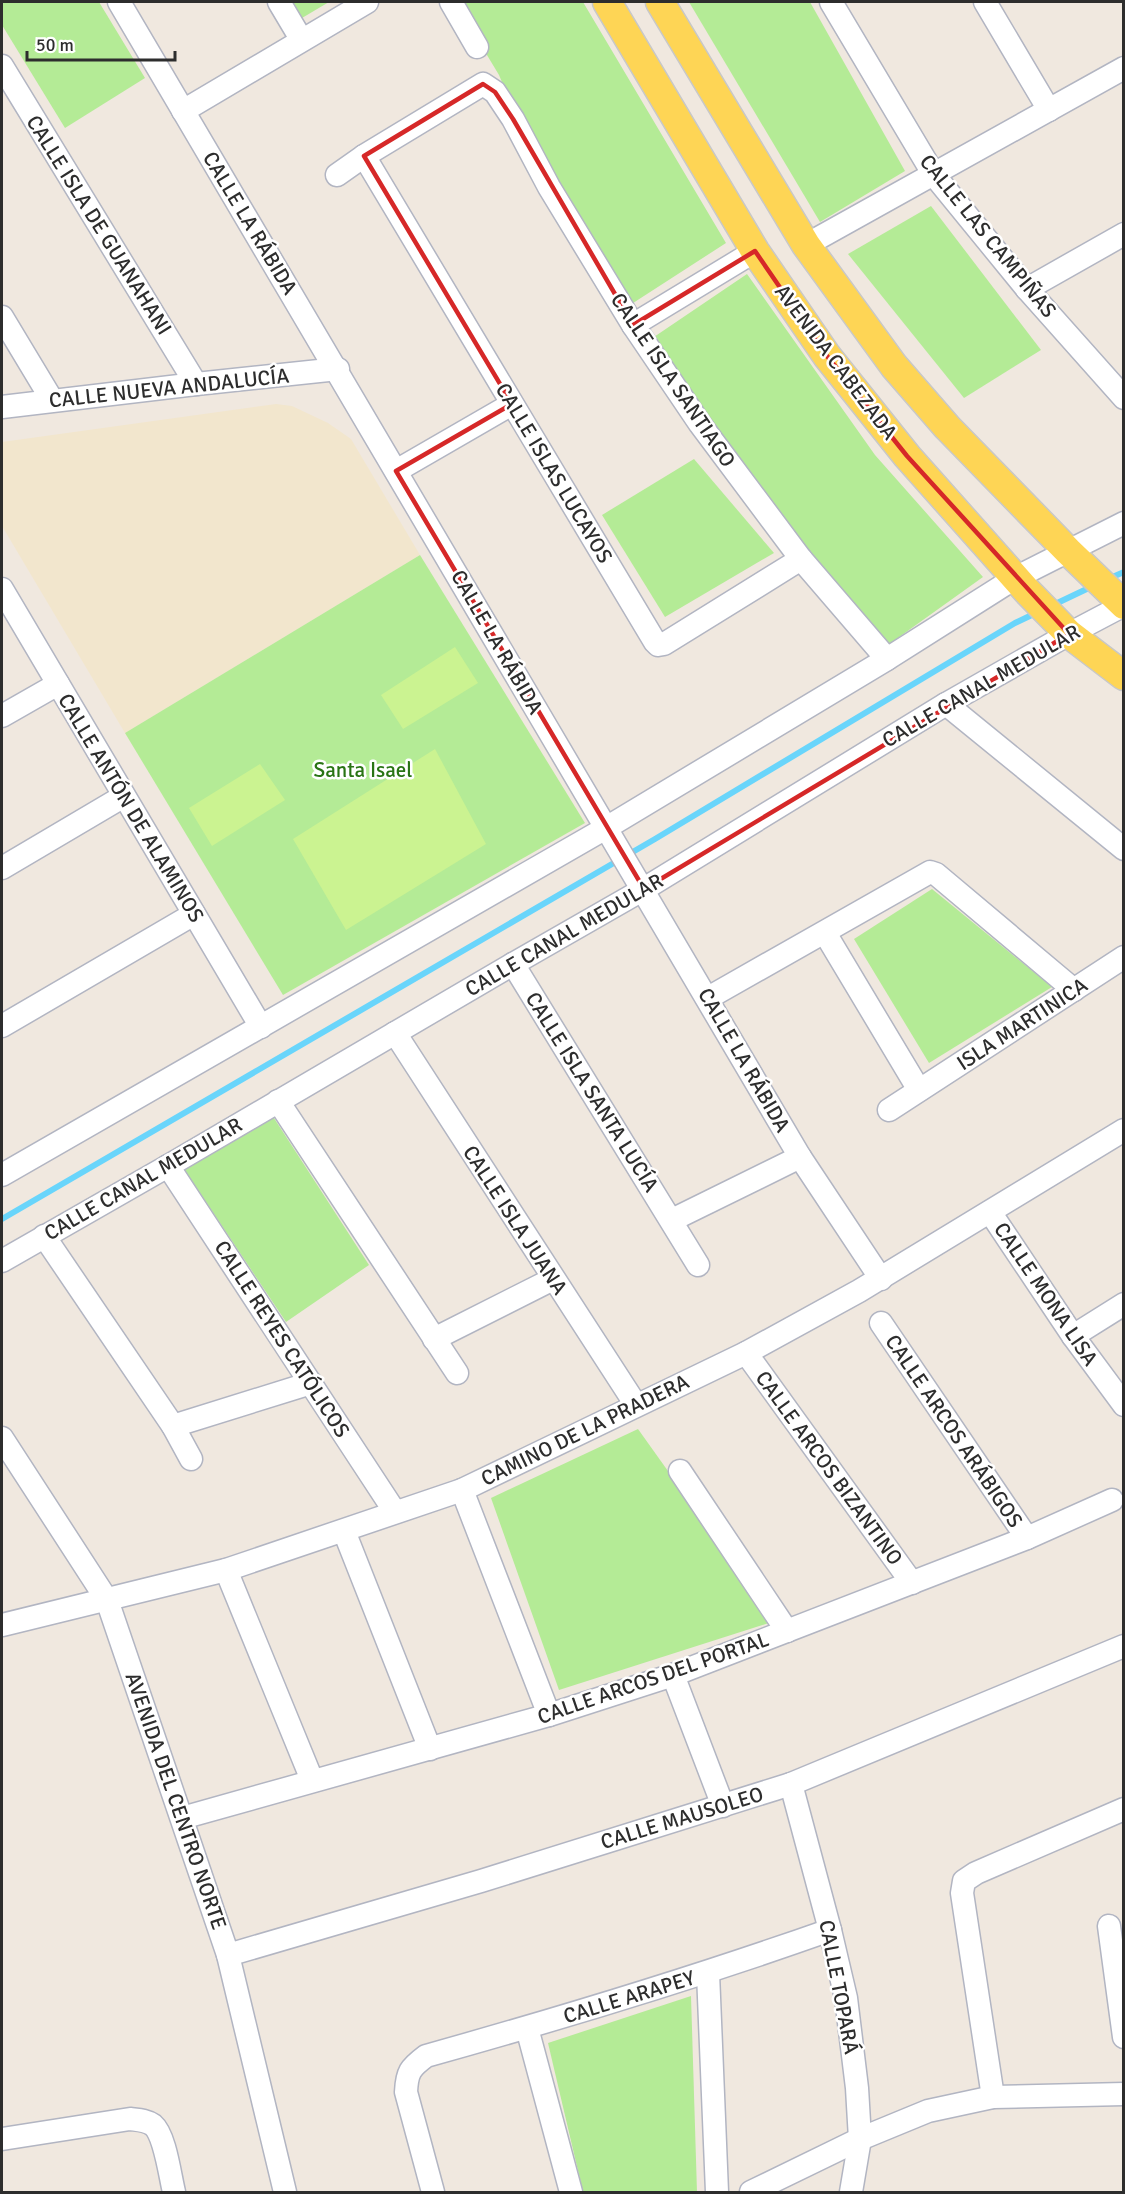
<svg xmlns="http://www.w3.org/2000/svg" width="1125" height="2194" font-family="Signika,sans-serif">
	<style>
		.education { fill: #f2e6cd }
		.green { fill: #b4eb96 }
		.pitch { fill: #cbf391 }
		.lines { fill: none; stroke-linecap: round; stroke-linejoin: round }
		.stream { stroke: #69d5fb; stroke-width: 6 }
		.minor-casing { stroke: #b2b5c2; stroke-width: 25 }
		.major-casing { stroke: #c8c8c8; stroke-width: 31 }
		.minor { stroke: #fff; stroke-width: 22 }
		.major { stroke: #fed555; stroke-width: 28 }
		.marked { fill: none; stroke: #d62828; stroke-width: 4.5; stroke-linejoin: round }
		.labels { text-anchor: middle; stroke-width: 5; stroke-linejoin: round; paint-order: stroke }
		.street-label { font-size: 21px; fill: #2d2d2d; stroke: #fff }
		.park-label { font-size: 21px; fill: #297414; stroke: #fff }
	</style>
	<rect width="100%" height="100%" fill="#f0e8df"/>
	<path class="education" d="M 276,404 L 292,406 L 328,423 L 351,439 L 420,555 L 125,733 L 2,526 L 2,442 Z"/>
	<g class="green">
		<path d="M 2,2 L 99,2 L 145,78 L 65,128 L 2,25 Z"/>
		<path d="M 292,2 L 329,2 L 302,18 Z"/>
		<path d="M 455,2 L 583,2 L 726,243 L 630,305 L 523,132 L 499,75 Z"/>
		<path d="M 689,2 L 810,2 L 905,171 L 820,222 Z"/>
		<path d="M 931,206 L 1041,350 L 964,398 L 848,254 Z"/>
		<path d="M 747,274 L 875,455 L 983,577 L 888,645 L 776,511 L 651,339 Z"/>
		<path d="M 694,459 L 774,553 L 665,617 L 602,515 Z"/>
		<path d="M 420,555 L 585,823 L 283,995 L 125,733 Z"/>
		<path d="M 932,889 L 1052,987 L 929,1063 L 854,939 Z"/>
		<path d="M 272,1115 L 369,1265 L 286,1322 L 184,1169 Z"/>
		<path d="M 638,1429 L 775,1621 L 559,1690 L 491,1498 Z"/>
		<path d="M 691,1996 L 697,2192 L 583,2192 L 548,2043 Z"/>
	</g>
	<g class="pitch">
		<path d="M 455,647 L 478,683 L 403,729 L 381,695 Z"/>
		<path d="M 435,749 L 486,844 L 346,930 L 293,839 Z"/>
		<path d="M 260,764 L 285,800 L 212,846 L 189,808 Z"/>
	</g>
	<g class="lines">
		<g class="stream">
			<path d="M 1108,579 L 1124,572"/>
			<path d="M 1051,606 L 1093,586"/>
			<path d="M 2,1219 L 655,839 L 1015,623 L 1036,613"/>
		</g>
		<defs>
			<g id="minor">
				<path d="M 119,2 L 800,1157 L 881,1279"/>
				<path d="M 279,2 L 301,39"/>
				<path d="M 451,2 L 477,47"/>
				<path d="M 831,2 L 934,175 L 1027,289 L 1124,398"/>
				<path d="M 985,2 L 1049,110"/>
				<path d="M 2,66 L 196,384"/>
				<path d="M 183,111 L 367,2"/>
				<path d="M 364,156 L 655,642 L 658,645 L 664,644 L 801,559"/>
				<path d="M 337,175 L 364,156 L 483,84 L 495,92 L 513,119 L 549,187 L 633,325 L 700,424 L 801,559 L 887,659"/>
				<path d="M 806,245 L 1124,68"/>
				<path d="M 1027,289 L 1124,234"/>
				<path d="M 2,317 L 52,400"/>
				<path d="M 633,325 L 755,251"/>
				<path d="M 2,407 L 196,384 L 338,369"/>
				<path d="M 396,471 L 512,404"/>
				<path d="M 2,589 L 261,1027"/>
				<path d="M 946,704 L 1124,849"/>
				<path d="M 2,716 L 58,684"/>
				<path d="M 2,868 L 124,796"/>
				<path d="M 825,933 L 919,1090"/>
				<path d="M 513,964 L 698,1265"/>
				<path d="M 708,998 L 930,872 L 936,874 L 1074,990"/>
				<path d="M 2,1026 L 194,914"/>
				<path d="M 395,1033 L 636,1405"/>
				<path d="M 278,1101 L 457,1373"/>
				<path d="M 889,1110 L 1124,957"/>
				<path d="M 168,1166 L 395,1512"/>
				<path d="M 2,1175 L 606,828 L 887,659 L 1015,578 L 1124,523"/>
				<path d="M 990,1212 L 1073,1336 L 1124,1405"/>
				<path d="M 672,1220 L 800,1157"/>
				<path d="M 44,1236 L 173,1426 L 191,1459"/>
				<path d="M 2,1261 L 168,1166 L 513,964 L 644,889 L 946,704 L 1069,634 L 1124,605"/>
				<path d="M 881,1323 L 1027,1538"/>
				<path d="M 1073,1336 L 1124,1304"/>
				<path d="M 434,1339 L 553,1279"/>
				<path d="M 746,1353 L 912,1583"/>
				<path d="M 173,1426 L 311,1383"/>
				<path d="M 2,1438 L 107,1600 L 228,1955 L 285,2192"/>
				<path d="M 680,1471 L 787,1631"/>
				<path d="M 462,1490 L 549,1715"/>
				<path d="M 344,1531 L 430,1749"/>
				<path d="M 226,1570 L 312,1780"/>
				<path d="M 2,1625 L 226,1570 L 462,1490 L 746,1353 L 859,1291 L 1124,1130"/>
				<path d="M 673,1675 L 723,1806"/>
				<path d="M 791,1784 L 830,1930 L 846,1998 L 857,2088 L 860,2139 L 851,2192"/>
				<path d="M 182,1818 L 549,1715 L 673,1675 L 1027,1538 L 1112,1500"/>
				<path d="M 1109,1926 L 1124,2037"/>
				<path d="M 228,1955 L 481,1881 L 791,1784 L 1124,1646"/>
				<path d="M 708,1973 L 717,2192"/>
				<path d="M 527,2028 L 571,2192"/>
				<path d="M 993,2097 L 962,1893 L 964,1881 L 976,1873 L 1124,1809"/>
				<path d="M 2,2139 L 130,2119 C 138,2120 146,2120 153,2125 C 165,2135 170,2176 174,2192"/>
				<path d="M 433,2192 L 406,2092 C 407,2072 410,2068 426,2056 C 562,2018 697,1977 830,1930"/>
				<path d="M 751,2192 L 860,2139 L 928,2111 L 993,2097 L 1124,2094"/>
			</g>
			<g id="major">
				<path d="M 607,2 L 755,251 L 827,356 L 907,456 L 1027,591 L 1069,634 L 1124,676"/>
				<path d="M 660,2 L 806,245 L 894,366 L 947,427 L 1068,551 L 1124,605"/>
			</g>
		</defs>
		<use href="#minor" class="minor-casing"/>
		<use href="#major" class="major-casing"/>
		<use href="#minor" class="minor"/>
		<use href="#major" class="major"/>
	</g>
	<path class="marked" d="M 483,84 L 495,92 L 513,119 L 633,325 L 755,251 L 827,356 L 907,456 L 1069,634 L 644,889 L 396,471 L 512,404 L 364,156 Z"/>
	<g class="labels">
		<g class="street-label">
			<text transform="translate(250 223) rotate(59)" y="7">CALLE LA RÁBIDA</text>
			<text transform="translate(99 225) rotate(58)" y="7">CALLE ISLA DE GUANAHANI</text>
			<text transform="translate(988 236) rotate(51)" y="7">CALLE LAS CAMPIÑAS</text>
			<text transform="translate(836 362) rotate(53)" y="7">AVENIDA CABEZADA</text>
			<text transform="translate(673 380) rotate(56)" y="7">CALLE ISLA SANTIAGO</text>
			<text transform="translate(169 388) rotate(-6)" y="7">CALLE NUEVA ANDALUCÍA</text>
			<text transform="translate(554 473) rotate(59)" y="7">CALLE ISLAS LUCAYOS</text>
			<text transform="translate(497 642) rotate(60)" y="7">CALLE LA RÁBIDA</text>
			<text transform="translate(981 686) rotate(-30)" y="7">CALLE CANAL MEDULAR</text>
			<text transform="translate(131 808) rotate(59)" y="7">CALLE ANTÓN DE ALAMINOS</text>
			<text transform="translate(564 935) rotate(-30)" y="7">CALLE CANAL MEDULAR</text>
			<text transform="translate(1022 1024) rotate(-33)" y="7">ISLA MARTINICA</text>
			<text transform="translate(744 1060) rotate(60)" y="7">CALLE LA RÁBIDA</text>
			<text transform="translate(592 1092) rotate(58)" y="7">CALLE ISLA SANTA LUCÍA</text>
			<text transform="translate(143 1179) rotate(-30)" y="7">CALLE CANAL MEDULAR</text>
			<text transform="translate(515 1220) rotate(57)" y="7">CALLE ISLA JUANA</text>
			<text transform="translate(1046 1294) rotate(56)" y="7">CALLE MONA LISA</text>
			<text transform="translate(282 1339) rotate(57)" y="7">CALLE REYES CATÓLICOS</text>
			<text transform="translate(585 1430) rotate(-26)" y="7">CAMINO DE LA PRADERA</text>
			<text transform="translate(954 1431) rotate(56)" y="7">CALLE ARCOS ARÁBIGOS</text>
			<text transform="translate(829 1468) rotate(54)" y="7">CALLE ARCOS BIZANTINO</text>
			<text transform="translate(653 1678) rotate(-19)" y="7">CALLE ARCOS DEL PORTAL</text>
			<text transform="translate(176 1801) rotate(71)" y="7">AVENIDA DEL CENTRO NORTE</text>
			<text transform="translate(682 1818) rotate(-17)" y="7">CALLE MAUSOLEO</text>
			<text transform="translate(839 1987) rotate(79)" y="7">CALLE TOPARÁ</text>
			<text transform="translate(629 1997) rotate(-17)" y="7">CALLE ARAPEY</text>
		</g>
		<g class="park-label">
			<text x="363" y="777">Santa Isael</text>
		</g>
	</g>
	<rect width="1125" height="2194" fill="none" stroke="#2d2d2d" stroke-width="6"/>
	<path d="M27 51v9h148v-9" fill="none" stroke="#2d2d2d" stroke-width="3"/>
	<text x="36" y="51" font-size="18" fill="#2d2d2d" stroke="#ffffff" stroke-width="4.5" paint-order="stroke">50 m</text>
</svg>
